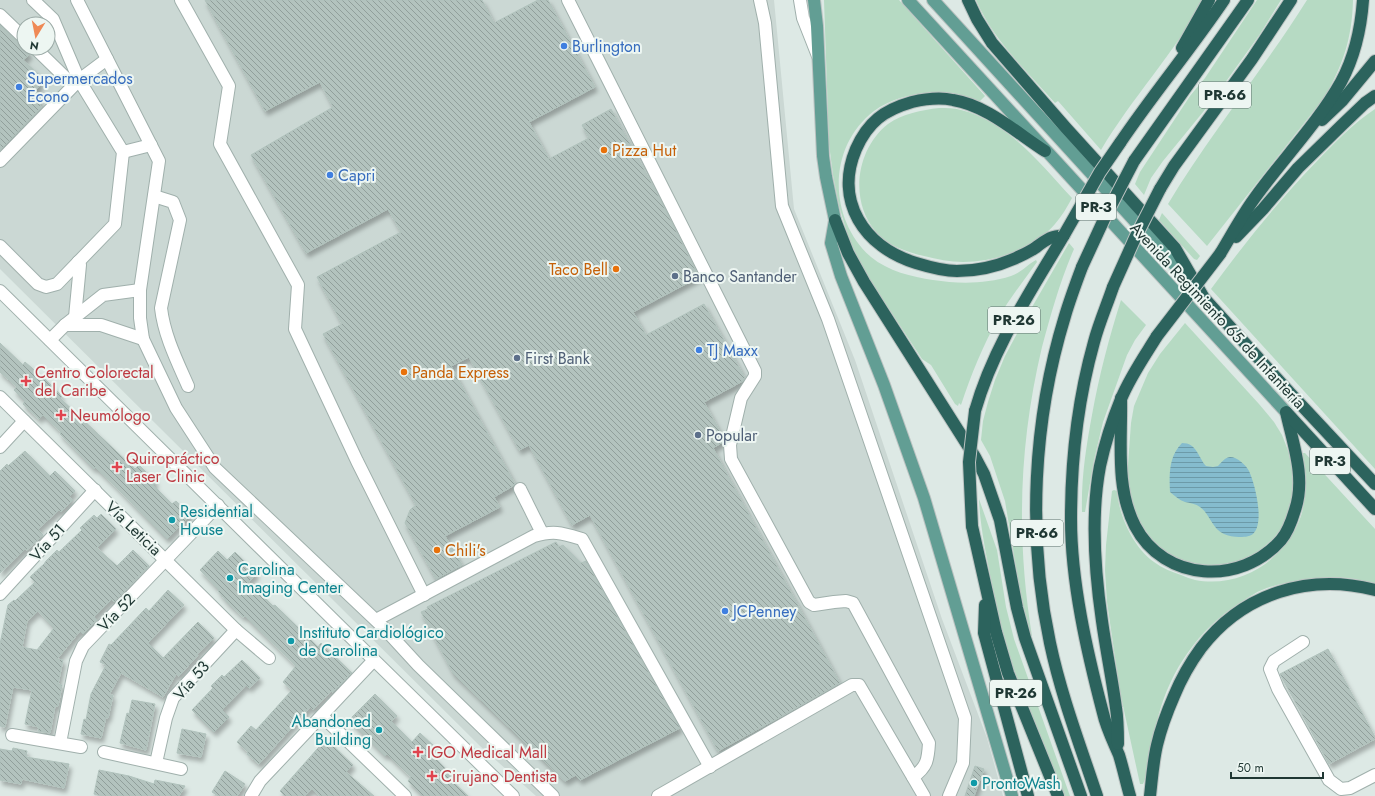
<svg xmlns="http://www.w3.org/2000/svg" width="1375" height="796" font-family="Jost,sans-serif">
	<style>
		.built { fill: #cbd8d4; fill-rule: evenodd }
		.green { fill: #b6dac3 }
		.water { fill: url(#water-rules) }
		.building { fill: url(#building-back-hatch); stroke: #b0c2bc; fill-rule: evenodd; filter: url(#shadow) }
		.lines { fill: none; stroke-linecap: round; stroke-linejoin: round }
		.minor-casing { stroke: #a0b0ac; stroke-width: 14 }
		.major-casing { stroke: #bcc3c2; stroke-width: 14 }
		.highway-casing { stroke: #bcc3c2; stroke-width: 14 }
		.minor { stroke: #fff; stroke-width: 12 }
		.major { stroke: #629e94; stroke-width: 12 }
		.highway { stroke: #2c635d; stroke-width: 12 }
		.highway-bridge-casing { stroke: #bcc3c2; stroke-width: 14; stroke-linecap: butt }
		.highway-bridge { stroke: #2c635d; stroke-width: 12 }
		.shop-dot { fill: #3f7fe0; stroke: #edf6f2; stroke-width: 1.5 }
		.food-dot { fill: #e8710a; stroke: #edf6f2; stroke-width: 1.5 }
		.service-dot { fill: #5c6f8a; stroke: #edf6f2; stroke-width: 1.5 }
		.health-dot { fill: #e0444e; stroke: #edf6f2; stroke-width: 1.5 }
		.culture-dot { fill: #0f9aa8; stroke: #edf6f2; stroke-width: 1.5 }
		.labels { text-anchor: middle; stroke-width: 4; stroke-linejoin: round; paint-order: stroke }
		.shield { fill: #edf6f2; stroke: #5d706c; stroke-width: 1 }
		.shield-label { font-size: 15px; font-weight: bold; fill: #1f3733 }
		.shop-label { font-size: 16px; fill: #366cbe; stroke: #edf6f2; text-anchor: start }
		.food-label { font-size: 16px; fill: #c56008; stroke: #edf6f2; text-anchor: start }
		.service-label { font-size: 16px; fill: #4e5e75; stroke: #edf6f2; text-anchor: start }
		.street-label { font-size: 16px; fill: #1f3733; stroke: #edf6f2 }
		.health-label { font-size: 16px; fill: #be3a42; stroke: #edf6f2; text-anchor: start }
		.culture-label { font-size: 16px; fill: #0d838f; stroke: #edf6f2; text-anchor: start }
	</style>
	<defs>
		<pattern id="water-rules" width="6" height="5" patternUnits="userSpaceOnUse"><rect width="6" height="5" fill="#85bcce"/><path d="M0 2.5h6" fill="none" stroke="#6c9aa8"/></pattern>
		<pattern id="building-back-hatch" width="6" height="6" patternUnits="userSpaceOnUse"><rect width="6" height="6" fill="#b3c3be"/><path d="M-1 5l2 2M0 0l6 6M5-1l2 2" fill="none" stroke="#919f9b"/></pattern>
		<filter id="shadow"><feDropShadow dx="2.5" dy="4.5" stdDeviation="2" flood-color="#0004"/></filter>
	</defs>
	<rect width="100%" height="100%" fill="#dde9e5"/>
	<path class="built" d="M 0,0 L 774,0 L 794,209 L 855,360 L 942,619 L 987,738 L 1003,796 L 536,796 L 480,746 L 0,269 ZM 24,24 L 48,24 L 48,48 L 24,48 Z"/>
	<g class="green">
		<path d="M 824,0 L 899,0 L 985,96 L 978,103 C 962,99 945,92 928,93 C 909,94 889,100 874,111 C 827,147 828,219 871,257 C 888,271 912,277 933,280 C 959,284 986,284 1011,276 C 1021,273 1028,264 1036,260 L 1037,262 C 1024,280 1010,298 999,317 C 983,345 971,375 961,405 L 959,403 L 958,406 L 955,404 L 931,365 L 922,359 L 868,277 L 858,259 L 848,236 L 839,206 L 833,175 L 829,144 Z"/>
		<path d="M 976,0 L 1204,0 C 1174,53 1132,98 1101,150 L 1058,101 L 1055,103 C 1026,70 993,40 976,0 Z"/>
		<path d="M 1257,0 L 1281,0 L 1260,34 L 1212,101 L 1163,161 L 1151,178 L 1144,195 L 1135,184 L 1140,172 L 1190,96 L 1205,78 Z"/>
		<path d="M 1307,0 L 1353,0 C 1352,39 1343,65 1324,98 L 1207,246 L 1168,204 C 1210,134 1263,70 1307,0 Z"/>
		<path d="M 939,108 C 946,108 954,108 961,110 C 1009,122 1040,164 1072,198 C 1067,207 1062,216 1055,224 C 1034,249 995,262 963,262 C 950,262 937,259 924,256 C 907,252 888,246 876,232 C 849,201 856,149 888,124 C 902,114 922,110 939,108 Z"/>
		<path d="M 1375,109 L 1375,469 L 1211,289 C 1244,244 1279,200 1318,160 C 1335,142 1354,123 1375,109 Z"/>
		<path d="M 1162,213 L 1200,256 L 1197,260 L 1194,259 L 1159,220 Z"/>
		<path d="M 1069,243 L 1074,249 C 1060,281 1051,314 1042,347 C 1019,444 1016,537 1032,636 L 1030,636 L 1022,604 L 1005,501 L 990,456 L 981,440 L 983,421 L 988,402 L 995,380 L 1005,356 L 1020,328 Z"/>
		<path d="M 1121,300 L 1146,325 L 1135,340 L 1127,355 L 1103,422 L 1094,460 L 1085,512 L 1082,512 C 1081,479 1086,447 1092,415 C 1099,376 1109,338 1121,300 Z"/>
		<path d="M 1185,323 L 1259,404 L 1274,422 L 1282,435 L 1289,453 L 1293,476 L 1294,496 L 1285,524 L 1273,539 L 1258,552 L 1237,563 L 1217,568 L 1192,565 L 1158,549 L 1134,513 L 1127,479 L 1131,423 L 1134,406 L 1148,373 L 1160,354 Z"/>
		<path d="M 1302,453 L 1305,453 L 1375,529 L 1375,585 C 1368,583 1361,581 1355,579 C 1339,576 1321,577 1306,580 C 1291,582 1275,584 1262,590 C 1256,592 1251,596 1246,599 C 1205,623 1175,662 1161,707 C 1153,730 1153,762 1143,784 L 1140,784 L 1120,692 L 1107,602 L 1105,570 L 1106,545 L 1112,491 L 1114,490 L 1117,491 C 1119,516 1133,547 1154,562 C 1162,568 1172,572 1181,575 C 1186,577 1191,579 1195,580 C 1241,589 1286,559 1301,516 C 1305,504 1306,484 1305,471 C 1304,465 1302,459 1302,453 Z"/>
		<path d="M 979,499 L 997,550 L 1006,607 L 1014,639 L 1070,796 L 1063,796 C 1044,749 1023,702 1009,654 C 1001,630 996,605 991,580 C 986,553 980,526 979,499 Z"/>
	</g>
	<path class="water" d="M 1182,443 C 1197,443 1198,457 1206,466 L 1213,467 L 1218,466 C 1222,462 1224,458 1230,457 C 1237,457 1246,465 1249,471 C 1255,484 1265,523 1253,534 C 1249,537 1243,537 1239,537 C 1234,537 1228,536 1224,534 C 1212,529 1210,514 1200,507 C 1196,504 1190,503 1185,502 C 1179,500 1175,496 1170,492 C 1169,474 1169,456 1182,443 Z"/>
	<g class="building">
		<path d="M 205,0 L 482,0 L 494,23 L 538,0 L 548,0 L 595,87 L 529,122 L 549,159 L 589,138 L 582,125 L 611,109 L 659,197 L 699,277 L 633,312 L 646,335 L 704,304 L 745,378 L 743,381 L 704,402 L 724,439 L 723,442 L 713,448 L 840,683 L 782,716 L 718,751 L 590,515 L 572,525 L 529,445 L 519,450 L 469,357 L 451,366 L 515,484 L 513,486 L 494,497 L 500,507 L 445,536 L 462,565 L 436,579 L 405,523 L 410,510 L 416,505 L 323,334 L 342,324 L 317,277 L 401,232 L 388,209 L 306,253 L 251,155 L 333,107 L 320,82 L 265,111 Z"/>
		<path d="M 0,25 L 30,54 L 23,60 L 41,77 L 38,81 L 41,84 L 36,90 L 41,108 L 0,150 Z"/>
		<path d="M 0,343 L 23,365 L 25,362 L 48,382 L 62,396 L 60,398 L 135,469 L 139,465 L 156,482 L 153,485 L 172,504 L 176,501 L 191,515 L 167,539 L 117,488 L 95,467 L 94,469 L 60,434 L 61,432 L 43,415 L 39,419 L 23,404 L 25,401 L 14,390 L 17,387 L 0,372 Z"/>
		<path d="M 25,451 L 50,476 L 55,471 L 75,491 L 69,497 L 73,500 L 61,512 L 59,510 L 38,529 L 43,535 L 27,550 L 25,549 L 0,573 L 0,471 L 7,464 L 8,466 Z"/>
		<path d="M 101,514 L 116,529 L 97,548 L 117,566 L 133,550 L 149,566 L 114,602 L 112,599 L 94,617 L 97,620 L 83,634 L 80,631 L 57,659 L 63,660 L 58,684 L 62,685 L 58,706 L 55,706 L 50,733 L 38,731 L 39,727 L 25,724 L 32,690 L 13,687 L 5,727 L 0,726 L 0,644 L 8,605 L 14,600 L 15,601 L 35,582 L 30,577 L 45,563 L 45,562 L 57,550 L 59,552 L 82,530 L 80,528 L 94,515 L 97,518 ZM 38,611 L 54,628 L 37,650 L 22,647 L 27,621 Z"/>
		<path d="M 556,542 L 559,547 L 563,545 L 581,563 L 586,561 L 680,728 L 580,780 L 576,775 L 565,781 L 453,673 L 421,612 L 428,609 L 427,607 Z"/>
		<path d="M 218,551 L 227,560 L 235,552 L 257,574 L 248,582 L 273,606 L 275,605 L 318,647 L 321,643 L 352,673 L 333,692 L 331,691 L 313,710 L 310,707 L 259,764 L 247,754 L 248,752 L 237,742 L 251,726 L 256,730 L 292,690 L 283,682 L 296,666 L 245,616 L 243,617 L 227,602 L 218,591 L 219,590 L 200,570 Z"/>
		<path d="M 168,590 L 184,605 L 148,643 L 163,658 L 198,622 L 214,638 L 197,654 L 198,655 L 179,676 L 176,674 L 163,697 L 121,673 L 109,695 L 113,695 L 108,718 L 106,717 L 101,738 L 81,734 L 84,719 L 86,720 L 91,694 L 106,665 L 100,662 L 109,644 L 111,645 L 146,608 L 149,611 Z"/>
		<path d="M 1328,649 L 1375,737 L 1375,739 L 1329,764 L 1280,674 Z"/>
		<path d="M 242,660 L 260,678 L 249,688 L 246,685 L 222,710 L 229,717 L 214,732 L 192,710 L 213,688 L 211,686 L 222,675 L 224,677 Z"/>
		<path d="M 375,694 L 397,716 L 391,721 L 412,742 L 420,733 L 436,748 L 431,754 L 452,775 L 449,778 L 468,796 L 423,796 L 408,781 L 411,777 L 387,754 L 385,756 L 349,720 Z"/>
		<path d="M 132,700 L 155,704 L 146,750 L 120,743 L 127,713 L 129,714 Z"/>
		<path d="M 182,729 L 206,734 L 201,757 L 177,753 Z"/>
		<path d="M 326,739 L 353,765 L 346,772 L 374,796 L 320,796 L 312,789 L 305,796 L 285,796 L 280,791 Z"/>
		<path d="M 13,748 L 27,751 L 26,757 L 69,764 L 64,788 L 22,779 L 21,784 L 0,780 L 0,749 L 12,751 Z"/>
		<path d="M 975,766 L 984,769 L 974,796 L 965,796 Z"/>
		<path d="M 99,770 L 129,776 L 154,784 L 155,780 L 185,786 L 179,796 L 102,796 L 94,794 Z"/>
		<path d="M 225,771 L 245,784 L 237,796 L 218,796 L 212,792 Z"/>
	</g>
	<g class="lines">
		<defs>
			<g id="minor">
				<path d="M 77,0 L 159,161 L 140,290 L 140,318 L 143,339 L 176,408 L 215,468 L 384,628 L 418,665 L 553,796"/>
				<path d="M 181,0 L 229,86 L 220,144 L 298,285 L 295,329 L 357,461 L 424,595"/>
				<path d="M 568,0 L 755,371 L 755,376 L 741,398 L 730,445 L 731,459 L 809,602 L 814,605 L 834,602 L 846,601 L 853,603 L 929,743 C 928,760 927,767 913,777"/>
				<path d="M 760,0 L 765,23 L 782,206 L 828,319 L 965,718 L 963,763 L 949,796"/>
				<path d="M 800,0 L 803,18 L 818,56"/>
				<path d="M 0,15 L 24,38"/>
				<path d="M 35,48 L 73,85"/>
				<path d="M 123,152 L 151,145"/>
				<path d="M 0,161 L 79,80 L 107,59"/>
				<path d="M 154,196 L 173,202 L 180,220 L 161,308 C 164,335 177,361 188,386"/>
				<path d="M 0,246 L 38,284 L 46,287 L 57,284 L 115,224 L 123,152 L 79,80 L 53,19 L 33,0"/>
				<path d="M 0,291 L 374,660 L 513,796"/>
				<path d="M 75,317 L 80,265 L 78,262"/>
				<path d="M 65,325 L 101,325 L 143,339"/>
				<path d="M 50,340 L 65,325 L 103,295 L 140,290"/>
				<path d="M 0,397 L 236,630 L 269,658"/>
				<path d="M 0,447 L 24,421"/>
				<path d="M 520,489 L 542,533"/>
				<path d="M 0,594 L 95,490"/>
				<path d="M 376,620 L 534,536 C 554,530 562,533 582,539 L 710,767"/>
				<path d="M 1303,642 L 1274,661 L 1270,669 L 1278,689 L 1329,780 L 1341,789 L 1350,788 L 1375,775"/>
				<path d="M 322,716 L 405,796"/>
				<path d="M 12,735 L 81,747"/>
				<path d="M 60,743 L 76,661 L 83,646 L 218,505"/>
				<path d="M 104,752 L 181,769"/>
				<path d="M 156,763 L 166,718 L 173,698 L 236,630"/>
				<path d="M 251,796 L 260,781 L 374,660"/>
				<path d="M 658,796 L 852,685 L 859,685 L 924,796"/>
			</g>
			<g id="major">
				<path d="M 814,0 L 817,26 L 823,156 L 826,177 L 835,220 L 831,243 L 841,276 L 884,385 L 924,498 L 1012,796"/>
				<path d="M 908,0 L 1286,412"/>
				<path d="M 933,0 L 1194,286"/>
			</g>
			<g id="highway">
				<path d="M 968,0 L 977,19 L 992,43 L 1066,128 L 1175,248 L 1204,298 L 1290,393 L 1375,484"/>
				<path d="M 1182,48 L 1209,0"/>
				<path d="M 1322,120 L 1342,101 L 1375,61"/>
				<path d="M 1120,143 C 1153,94 1191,49 1224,0"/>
				<path d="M 1045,151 C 1017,133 986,105 953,100 C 939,97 925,99 912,102 C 884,110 868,122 856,149 C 834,201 864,247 916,263 C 929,267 943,271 957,271 C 977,271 998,266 1016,258 C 1022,255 1029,252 1035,248 C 1039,245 1044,241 1050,238 C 1054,236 1060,236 1064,235"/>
				<path d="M 1134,161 L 1248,0"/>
				<path d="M 1160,189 L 1174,166 L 1252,59 L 1291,0"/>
				<path d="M 835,220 L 848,253 L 864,282 L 975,457 L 984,474 L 1000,520 L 1017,608 L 1025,638 L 1081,796"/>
				<path d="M 1236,237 L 1263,209 L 1298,168 L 1342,125 L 1365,103 L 1375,96"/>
				<path d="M 1220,254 C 1231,236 1241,217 1254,199 C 1281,161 1318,123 1341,82 C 1355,56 1361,28 1363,0"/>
				<path d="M 1082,267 C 1076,283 1070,299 1065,316 C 1033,420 1027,536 1050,643 C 1061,695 1080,745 1097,796"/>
				<path d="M 1113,287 C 1107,305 1099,323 1094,342 C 1078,399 1071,459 1071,519 C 1071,582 1087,652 1103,713 C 1106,727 1113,741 1119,755 C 1123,768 1126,782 1130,796"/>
				<path d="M 1121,398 C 1122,441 1115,487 1135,526 C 1164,582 1241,586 1281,540 C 1288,532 1292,520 1295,510 C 1306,478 1293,444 1286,412"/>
				<path d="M 975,411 C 993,347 1031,291 1064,235"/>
				<path d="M 1287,413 L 1375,509"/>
				<path d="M 972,526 L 996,632 L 1008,673 L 1058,796"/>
				<path d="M 985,605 L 984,633 L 1028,796"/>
				<path d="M 1118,744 C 1118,732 1118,720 1116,708 C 1112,678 1106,650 1102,621 C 1095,573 1091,513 1100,466 C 1105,443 1112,421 1121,399 C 1130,377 1144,357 1157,336"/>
				<path d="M 1150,796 C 1152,779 1153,762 1157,745 C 1161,728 1167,712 1174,696 C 1181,679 1190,663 1201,648 C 1243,593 1309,573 1375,590"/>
			</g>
		</defs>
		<use href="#minor" class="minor-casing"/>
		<use href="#major" class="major-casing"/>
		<use href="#highway" class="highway-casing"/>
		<use href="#minor" class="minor"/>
		<use href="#major" class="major"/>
		<use href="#highway" class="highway"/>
		<defs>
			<g id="highway-bridge">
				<path d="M 1064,235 L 1100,172 L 1120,143"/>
				<path d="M 1082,267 L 1106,215 L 1134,161"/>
				<path d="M 1113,287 L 1135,238 L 1160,189"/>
				<path d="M 1157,336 L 1220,254"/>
				<path d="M 972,526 L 969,462 L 975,411"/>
			</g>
		</defs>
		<use href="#highway-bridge" class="highway-bridge-casing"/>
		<use href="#highway-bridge" class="highway-bridge"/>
	</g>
	<g class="shop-dot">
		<circle cx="564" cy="46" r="4"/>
		<circle cx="19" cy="87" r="4"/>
		<circle cx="330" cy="175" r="4"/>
		<circle cx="699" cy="350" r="4"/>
		<circle cx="725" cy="611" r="4"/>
	</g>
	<g class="food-dot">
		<circle cx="604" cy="150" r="4"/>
		<circle cx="616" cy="269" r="4"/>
		<circle cx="404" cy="372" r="4"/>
		<circle cx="437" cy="550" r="4"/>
	</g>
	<g class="service-dot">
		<circle cx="675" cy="276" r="4"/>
		<circle cx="517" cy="358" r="4"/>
		<circle cx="698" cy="435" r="4"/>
	</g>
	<g class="health-dot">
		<path d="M24 375h4v4h4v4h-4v4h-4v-4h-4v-4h4z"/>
		<path d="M59 409h4v4h4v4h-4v4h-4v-4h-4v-4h4z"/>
		<path d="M115 461h4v4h4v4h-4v4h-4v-4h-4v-4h4z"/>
		<path d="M416 746h4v4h4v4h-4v4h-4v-4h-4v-4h4z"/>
		<path d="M430 770h4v4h4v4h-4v4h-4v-4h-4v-4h4z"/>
	</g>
	<g class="culture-dot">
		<circle cx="172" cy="520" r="4"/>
		<circle cx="230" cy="578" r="4"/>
		<circle cx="291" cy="641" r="4"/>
		<circle cx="379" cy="730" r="4"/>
		<circle cx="974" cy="783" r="4"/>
	</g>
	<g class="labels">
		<g class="shield">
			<rect x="1199" y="82" width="52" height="26" rx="3"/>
			<rect x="1076" y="194" width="40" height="26" rx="3"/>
			<rect x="988" y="307" width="52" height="26" rx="3"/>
			<rect x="1310" y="448" width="40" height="26" rx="3"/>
			<rect x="1011" y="520" width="52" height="26" rx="3"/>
			<rect x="990" y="680" width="52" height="26" rx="3"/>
		</g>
		<g class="shield-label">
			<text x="1225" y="100">PR-66</text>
			<text x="1096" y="212">PR-3</text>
			<text x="1014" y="325">PR-26</text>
			<text x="1330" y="466">PR-3</text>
			<text x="1037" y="538">PR-66</text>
			<text x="1016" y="698">PR-26</text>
		</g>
		<g class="shop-label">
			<text x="572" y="52">Burlington</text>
			<text x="27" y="84">Supermercados<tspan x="27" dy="18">Econo</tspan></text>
			<text x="338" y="181">Capri</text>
			<text x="707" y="356">TJ Maxx</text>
			<text x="733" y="617">JCPenney</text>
		</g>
		<g class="food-label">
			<text x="612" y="156">Pizza Hut</text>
			<text x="608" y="275" text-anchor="end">Taco Bell</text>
			<text x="412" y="378">Panda Express</text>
			<text x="445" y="556">Chili's</text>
		</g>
		<g class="service-label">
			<text x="683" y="282">Banco Santander</text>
			<text x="525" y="364">First Bank</text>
			<text x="706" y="441">Popular</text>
		</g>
		<g class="street-label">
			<text transform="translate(1218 315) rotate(47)" y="6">Avenida Regimiento 65 de Infantería</text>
			<text transform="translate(134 528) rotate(44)" y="6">Vía Leticia</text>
			<text transform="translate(47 542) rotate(-48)" y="6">Vía 51</text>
			<text transform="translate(116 612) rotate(-46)" y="6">Vía 52</text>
			<text transform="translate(191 680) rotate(-49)" y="6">Vía 53</text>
		</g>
		<g class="health-label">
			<text x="35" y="378">Centro Colorectal<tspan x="35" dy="18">del Caribe</tspan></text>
			<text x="70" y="421">Neumólogo</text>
			<text x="126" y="464">Quiropráctico<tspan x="126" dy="18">Laser Clinic</tspan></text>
			<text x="427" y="758">IGO Medical Mall</text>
			<text x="441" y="782">Cirujano Dentista</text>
		</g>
		<g class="culture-label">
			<text x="180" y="517">Residential<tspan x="180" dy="18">House</tspan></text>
			<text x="238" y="575">Carolina<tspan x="238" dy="18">Imaging Center</tspan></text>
			<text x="299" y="638">Instituto Cardiológico<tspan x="299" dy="18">de Carolina</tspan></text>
			<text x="371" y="727" text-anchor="end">Abandoned<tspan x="371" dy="18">Building</tspan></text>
			<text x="982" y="789">ProntoWash</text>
		</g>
	</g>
	<g transform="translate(36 36) rotate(190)"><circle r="19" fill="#edf6f2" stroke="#9baaa6"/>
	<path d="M0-3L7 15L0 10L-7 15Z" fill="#ef8955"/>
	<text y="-6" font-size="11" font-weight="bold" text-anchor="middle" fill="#1f3733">N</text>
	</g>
	<path d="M1231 772v6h92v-6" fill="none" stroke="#1f3733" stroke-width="2"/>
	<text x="1237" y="772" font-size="12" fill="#1f3733" stroke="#edf6f2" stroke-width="3" paint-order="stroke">50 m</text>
</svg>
